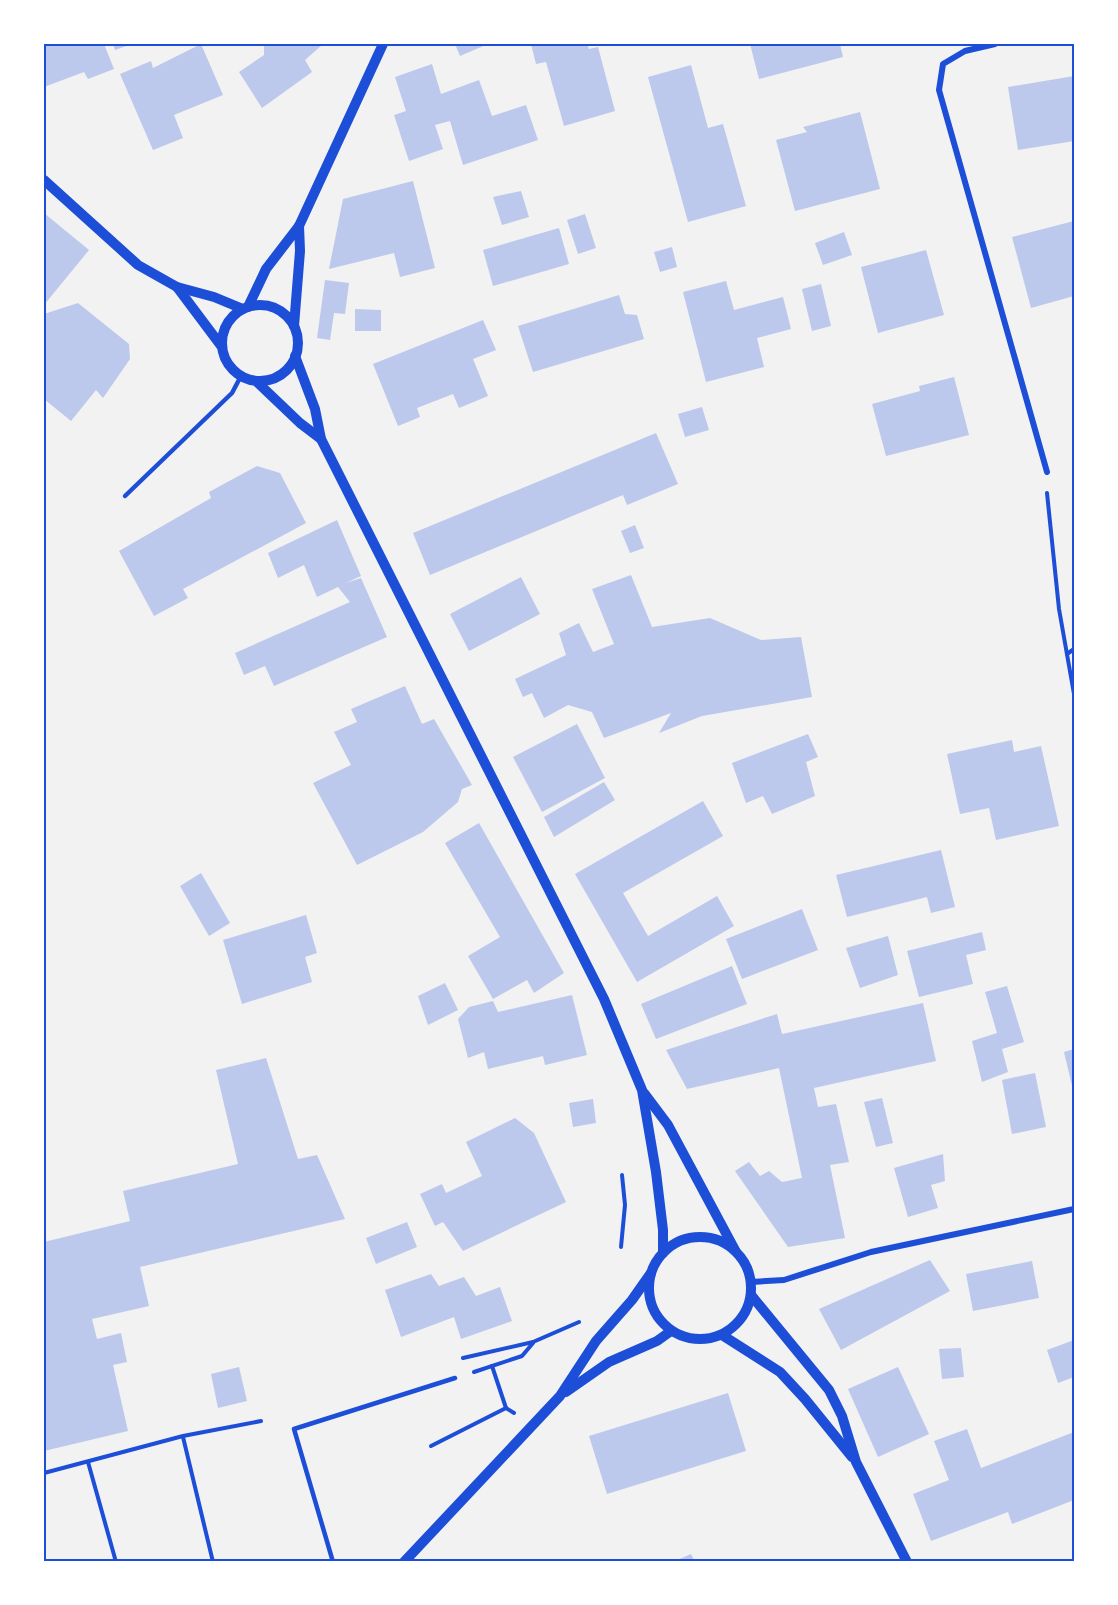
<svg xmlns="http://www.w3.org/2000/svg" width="1118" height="1605" font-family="'Golos Text',sans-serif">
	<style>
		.building { fill: #bdc9ec }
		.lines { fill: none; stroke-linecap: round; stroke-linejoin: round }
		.path { stroke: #1d4ed8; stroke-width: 4 }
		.service { stroke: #1d4ed8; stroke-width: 4.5 }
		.minor { stroke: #1d4ed8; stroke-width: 6 }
		.tertiary { stroke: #1d4ed8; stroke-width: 10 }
		.neatline { fill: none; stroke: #1d4ed8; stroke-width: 2 }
	</style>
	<rect width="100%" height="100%" fill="#f2f2f2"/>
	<g class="building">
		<path d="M 44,44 L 104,44 L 114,69 L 88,79 L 84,72 L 44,87 Z"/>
		<path d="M 113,44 L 132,44 L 115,50 Z"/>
		<path d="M 201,44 L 223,95 L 174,115 L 183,138 L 153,150 L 120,74 L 151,61 L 153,68 Z"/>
		<path d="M 264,44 L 322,45 L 305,60 L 312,72 L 262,108 L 239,72 L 264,55 Z"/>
		<path d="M 455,44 L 488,44 L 460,56 Z"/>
		<path d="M 531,44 L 587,44 L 589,49 L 598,47 L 615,111 L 564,126 L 546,62 L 536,64 Z"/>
		<path d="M 750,44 L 840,44 L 843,57 L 759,79 Z"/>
		<path d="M 432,64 L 441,94 L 479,80 L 492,116 L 526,105 L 538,140 L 463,165 L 450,121 L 435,125 L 443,149 L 409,161 L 394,115 L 406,111 L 395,77 Z"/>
		<path d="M 691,65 L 708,128 L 723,124 L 746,206 L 688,222 L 648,77 Z"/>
		<path d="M 1074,76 L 1074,141 L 1018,150 L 1008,87 Z"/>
		<path d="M 860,112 L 880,189 L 795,211 L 776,140 L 807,132 L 803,127 Z"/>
		<path d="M 413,181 L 435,268 L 400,277 L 394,253 L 329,269 L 343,199 Z"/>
		<path d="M 521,191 L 529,217 L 502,225 L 493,197 Z"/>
		<path d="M 44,213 L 89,250 L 44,305 Z"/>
		<path d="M 585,214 L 596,248 L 578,254 L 567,220 Z"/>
		<path d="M 1074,221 L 1074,296 L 1031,308 L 1012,237 Z"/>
		<path d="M 559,228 L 569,264 L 493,286 L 483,250 Z"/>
		<path d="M 844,232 L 852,255 L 823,265 L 815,243 Z"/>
		<path d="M 672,247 L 677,267 L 660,272 L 654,252 Z"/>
		<path d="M 926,250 L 944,315 L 878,333 L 861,267 Z"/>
		<path d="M 325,280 L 349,283 L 345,314 L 334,313 L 330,340 L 317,338 Z"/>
		<path d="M 726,281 L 734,310 L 783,297 L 791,329 L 757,338 L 764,367 L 706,382 L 683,292 Z"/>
		<path d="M 821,284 L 831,326 L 812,331 L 802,289 Z"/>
		<path d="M 619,295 L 625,314 L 637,315 L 644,339 L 533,372 L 518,326 Z"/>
		<path d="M 78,303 L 129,344 L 130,359 L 103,398 L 96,390 L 71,421 L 44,399 L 44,314 Z"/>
		<path d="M 355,309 L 381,310 L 381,331 L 355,331 Z"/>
		<path d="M 483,320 L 496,350 L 473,359 L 488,396 L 459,408 L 453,394 L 417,408 L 420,417 L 398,426 L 373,364 Z"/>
		<path d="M 954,377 L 969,435 L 886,456 L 872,404 L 920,391 L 919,386 Z"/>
		<path d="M 702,407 L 709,430 L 685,437 L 678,414 Z"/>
		<path d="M 656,433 L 678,484 L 627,505 L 623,495 L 430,575 L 413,533 Z"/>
		<path d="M 257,466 L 280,473 L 306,523 L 183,589 L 188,598 L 154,616 L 119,551 L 211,498 L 209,492 Z"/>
		<path d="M 337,520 L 361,576 L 346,583 L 361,578 L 387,637 L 274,686 L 265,666 L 244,675 L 235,653 L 350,602 L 338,587 L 317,597 L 304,565 L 278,578 L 268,553 Z"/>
		<path d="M 635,525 L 644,548 L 630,553 L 621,531 Z"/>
		<path d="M 631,575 L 652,627 L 710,618 L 761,640 L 801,637 L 812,697 L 702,716 L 659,733 L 671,713 L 604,738 L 592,712 L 568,705 L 544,718 L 532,693 L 523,697 L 515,679 L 566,655 L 559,633 L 579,623 L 593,652 L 614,644 L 592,589 Z"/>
		<path d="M 521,577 L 540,614 L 469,651 L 450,614 Z"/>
		<path d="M 405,686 L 422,724 L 434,719 L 472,785 L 462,789 L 458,802 L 423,832 L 357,865 L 313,783 L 351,765 L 334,732 L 357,722 L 351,709 Z"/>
		<path d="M 577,724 L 605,778 L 542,812 L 513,757 Z"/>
		<path d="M 808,734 L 818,757 L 806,762 L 815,796 L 772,814 L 763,796 L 746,803 L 732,763 Z"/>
		<path d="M 1012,740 L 1014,752 L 1041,746 L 1059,826 L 996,840 L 989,808 L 960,814 L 947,754 Z"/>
		<path d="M 604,782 L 615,800 L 554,837 L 544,817 Z"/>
		<path d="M 703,801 L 723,836 L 623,893 L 648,936 L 717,896 L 734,926 L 637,982 L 575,874 Z"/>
		<path d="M 479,823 L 564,973 L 534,993 L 527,980 L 493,999 L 468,956 L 500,937 L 445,843 Z"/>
		<path d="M 941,850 L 955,907 L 931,913 L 927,897 L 847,917 L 836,875 Z"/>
		<path d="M 201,873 L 230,923 L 209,936 L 180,886 Z"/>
		<path d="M 802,909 L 818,950 L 742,979 L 726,939 Z"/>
		<path d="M 306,915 L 317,953 L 305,957 L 312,982 L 242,1004 L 223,940 Z"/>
		<path d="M 982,932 L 986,950 L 966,955 L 973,984 L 919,997 L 907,951 Z"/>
		<path d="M 888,936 L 898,975 L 860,988 L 846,948 Z"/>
		<path d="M 732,966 L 747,1004 L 656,1039 L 641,1004 Z"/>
		<path d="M 445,983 L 458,1010 L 428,1025 L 418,996 Z"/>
		<path d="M 1007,986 L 1024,1042 L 1002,1049 L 1008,1072 L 982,1082 L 972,1041 L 997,1033 L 985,992 Z"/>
		<path d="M 572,995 L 587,1055 L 545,1065 L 543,1056 L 488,1069 L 484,1052 L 468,1058 L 458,1019 L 469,1007 L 493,1001 L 498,1012 Z"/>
		<path d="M 923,1003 L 936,1061 L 814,1088 L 818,1107 L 836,1104 L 849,1162 L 830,1165 L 845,1238 L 788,1247 L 735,1171 L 749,1162 L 760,1176 L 769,1171 L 782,1182 L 802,1178 L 779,1068 L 687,1089 L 666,1050 L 777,1014 L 782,1034 Z"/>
		<path d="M 1074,1049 L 1074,1094 L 1064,1052 Z"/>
		<path d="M 266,1058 L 298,1159 L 317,1155 L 345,1219 L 140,1267 L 149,1306 L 92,1319 L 97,1339 L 121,1333 L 127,1362 L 113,1365 L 128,1431 L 44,1451 L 44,1242 L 130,1221 L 123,1191 L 238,1164 L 216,1070 Z"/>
		<path d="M 1035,1073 L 1046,1127 L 1012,1134 L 1002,1080 Z"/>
		<path d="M 882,1098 L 893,1143 L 876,1147 L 864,1102 Z"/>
		<path d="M 593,1099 L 596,1123 L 573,1127 L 569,1103 Z"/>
		<path d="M 515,1118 L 534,1133 L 566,1202 L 463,1251 L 443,1222 L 435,1226 L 420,1194 L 442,1184 L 446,1193 L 482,1176 L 466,1142 Z"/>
		<path d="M 943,1154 L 945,1181 L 931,1185 L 938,1208 L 908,1217 L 894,1168 Z"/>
		<path d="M 407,1222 L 417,1247 L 376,1264 L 366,1238 Z"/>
		<path d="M 930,1260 L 950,1291 L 841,1350 L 819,1309 Z"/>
		<path d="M 1032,1261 L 1039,1298 L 973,1311 L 966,1274 Z"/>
		<path d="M 431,1274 L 439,1286 L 464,1277 L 476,1296 L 500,1287 L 512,1321 L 461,1339 L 454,1317 L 401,1337 L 385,1290 Z"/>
		<path d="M 1074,1340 L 1074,1377 L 1058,1383 L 1047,1350 Z"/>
		<path d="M 961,1348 L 964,1377 L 942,1379 L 939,1349 Z"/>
		<path d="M 239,1367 L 247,1401 L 218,1408 L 211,1374 Z"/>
		<path d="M 898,1367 L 929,1434 L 878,1457 L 848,1389 Z"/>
		<path d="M 728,1393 L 746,1451 L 607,1494 L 589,1436 Z"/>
		<path d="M 967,1429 L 981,1468 L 1074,1432 L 1074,1500 L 1012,1524 L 1008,1512 L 931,1541 L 913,1494 L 949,1480 L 934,1441 Z"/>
		<path d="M 691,1554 L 695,1562 L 673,1562 Z"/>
	</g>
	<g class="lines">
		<g class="path">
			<path d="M 1047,493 L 1059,609 L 1074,694"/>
			<path d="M 1067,654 L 1074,649"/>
			<path d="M 621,1247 L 625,1205 L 622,1175"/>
			<path d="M 463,1358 L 533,1342 L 579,1322"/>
			<path d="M 492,1366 L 506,1408 L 514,1413"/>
			<path d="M 474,1372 L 522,1356 L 533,1343"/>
			<path d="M 183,1437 L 213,1562"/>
			<path d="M 431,1446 L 506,1408"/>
			<path d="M 88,1462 L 116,1562"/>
			<path d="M 44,1473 L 183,1436 L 261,1421"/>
		</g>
		<g class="service">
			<path d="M 125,496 L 232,393 L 241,376"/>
			<path d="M 333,1562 L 294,1429 L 455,1378"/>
		</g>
		<g class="minor">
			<path d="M 995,44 L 965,51 L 943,64 L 939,90 L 1047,472"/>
			<path d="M 751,1282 L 784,1280 L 871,1252 L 1074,1209"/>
		</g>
		<g class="tertiary">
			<path d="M 44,180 L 138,265 L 177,287 L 214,297 L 243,309"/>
			<path d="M 177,287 L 222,347"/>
			<circle cx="260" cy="343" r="38"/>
			<path d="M 248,307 L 266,269 L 299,226 L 383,44"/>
			<path d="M 294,326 L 300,251 L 299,226"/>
			<path d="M 295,356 L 315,409 L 321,439 L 604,999 L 642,1090 L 656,1172 L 663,1230 L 663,1253"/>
			<path d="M 256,381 L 300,423 L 321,439"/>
			<path d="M 644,1093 L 668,1125 L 735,1250"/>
			<circle cx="700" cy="1288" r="51"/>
			<path d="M 751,1295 L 829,1390 L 842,1416 L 856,1462 L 907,1562"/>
			<path d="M 722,1335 L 780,1372 L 805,1399 L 852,1457"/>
			<path d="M 566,1392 L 609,1362 L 657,1341 L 671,1331"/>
			<path d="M 404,1562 L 560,1396 L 596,1341 L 632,1300 L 651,1273"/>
		</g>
	</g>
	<rect width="1118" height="1605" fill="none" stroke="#ffffff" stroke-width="90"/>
	<rect x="45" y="45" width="1028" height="1515" class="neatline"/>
</svg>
